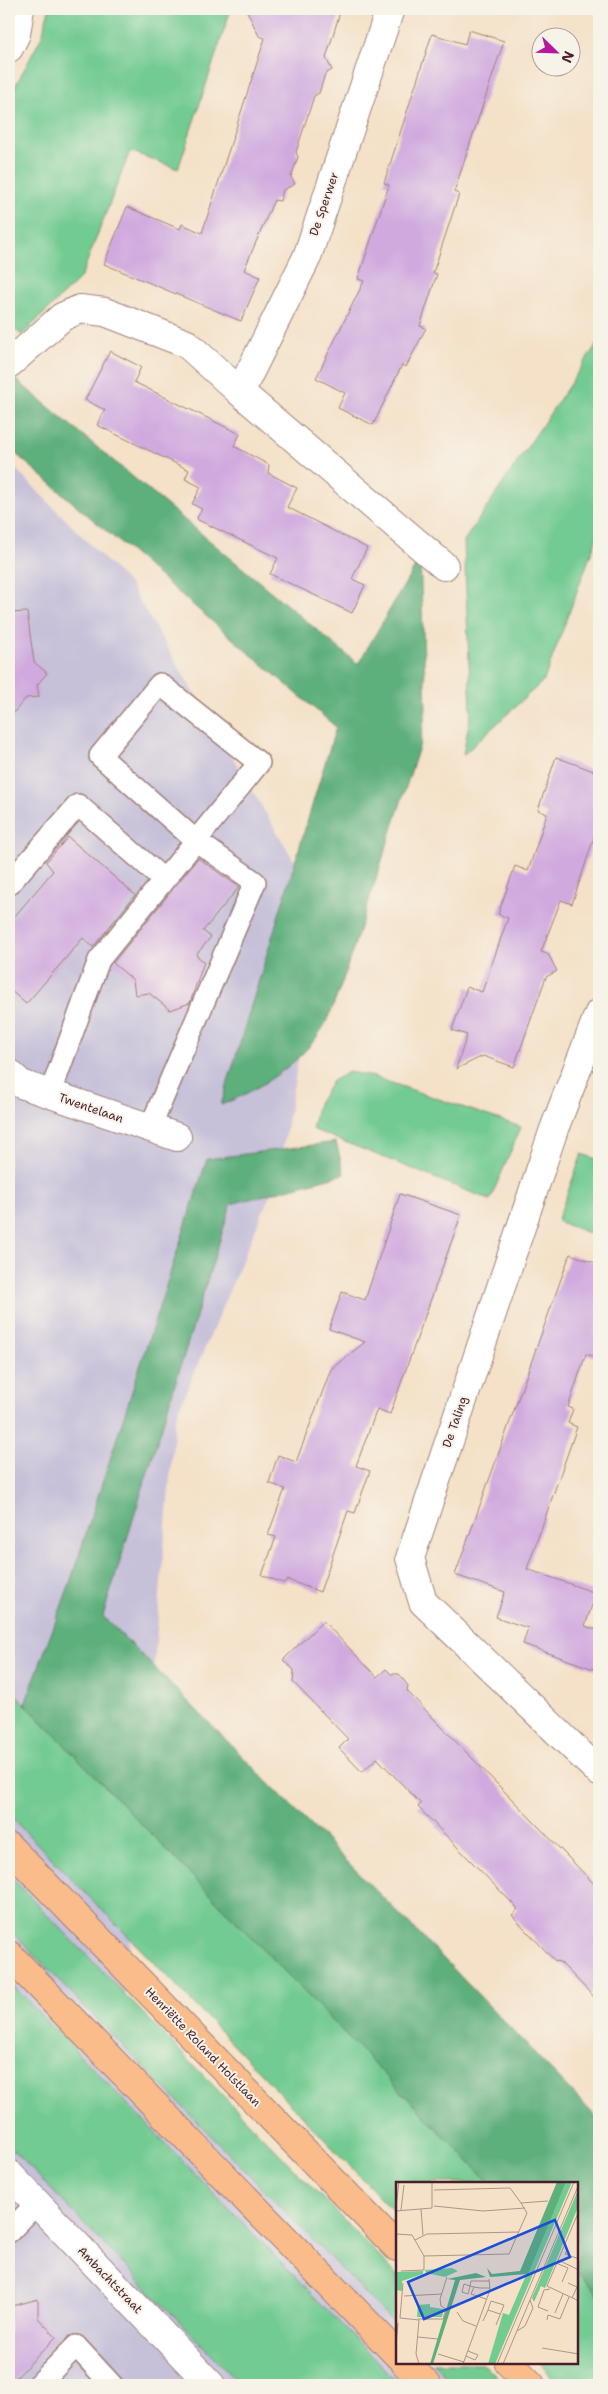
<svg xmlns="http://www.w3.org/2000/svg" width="608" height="2394" font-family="'Shantell Sans',sans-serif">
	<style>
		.industrial { fill: #c6c0d9 }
		.green { fill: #72cb91; stroke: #5e755e }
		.forest { fill: #5daf7b; stroke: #546753 }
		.building { fill: #d0aadf }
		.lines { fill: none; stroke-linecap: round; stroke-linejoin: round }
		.service-casing { stroke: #9f807a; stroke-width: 24 }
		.minor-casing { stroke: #9f807a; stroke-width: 30 }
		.primary-casing { stroke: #9f807a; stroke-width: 30 }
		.service { stroke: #fff; stroke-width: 21 }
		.minor { stroke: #fff; stroke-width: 28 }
		.primary { stroke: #fabc8b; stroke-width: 28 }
		.labels { text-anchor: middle; stroke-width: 4; stroke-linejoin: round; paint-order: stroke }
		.street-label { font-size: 12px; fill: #4a1f2b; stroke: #f7f3e8 }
		.inset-road { fill: none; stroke: #b09389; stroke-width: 1 }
		.view { fill: #1d4ed8; fill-opacity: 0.15; stroke: #1d4ed8; stroke-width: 2.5 }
		.inset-edge { fill: none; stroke: #4a1f2b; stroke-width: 2.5 }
	</style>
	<rect width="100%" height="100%" fill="#f7f3e8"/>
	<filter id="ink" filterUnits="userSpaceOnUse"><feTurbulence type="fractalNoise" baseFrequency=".02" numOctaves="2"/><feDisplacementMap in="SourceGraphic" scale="10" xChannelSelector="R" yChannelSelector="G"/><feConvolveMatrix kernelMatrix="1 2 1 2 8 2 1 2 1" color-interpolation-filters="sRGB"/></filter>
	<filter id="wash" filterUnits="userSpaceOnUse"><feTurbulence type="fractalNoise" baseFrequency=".0096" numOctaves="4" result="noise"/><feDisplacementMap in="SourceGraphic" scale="20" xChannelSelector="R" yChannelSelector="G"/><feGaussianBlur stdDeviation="1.12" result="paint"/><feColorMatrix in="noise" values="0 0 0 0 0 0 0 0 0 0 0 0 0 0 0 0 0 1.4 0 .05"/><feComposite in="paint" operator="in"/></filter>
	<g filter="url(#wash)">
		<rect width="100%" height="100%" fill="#f4e1c8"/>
		<path class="industrial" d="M 9,462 L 130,585 L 324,911 L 278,1176 L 175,1418 L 125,2007 L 397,2321 L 397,2363 L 433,2363 L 453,2385 L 9,2385 Z"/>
		<g class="green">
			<path d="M 49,9 L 231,9 L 178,169 L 130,151 L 81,277 L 22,335 L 9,325 L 9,98 L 42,36 Z"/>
			<path d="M 599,341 L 599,532 L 544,680 L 463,755 L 471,712 L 464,541 Z"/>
			<path d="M 349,1072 L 374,1077 L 521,1127 L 490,1200 L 312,1129 L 318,1104 L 332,1081 Z"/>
			<path d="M 582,1154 L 599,1160 L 599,1237 L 557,1221 Z"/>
			<path d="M 9,1687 L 25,1704 L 490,2183 L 397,2183 L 397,2215 L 172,1981 L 9,1815 Z"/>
			<path d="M 9,1875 L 397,2275 L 397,2326 L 9,1929 Z"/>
			<path d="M 9,1982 L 400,2385 L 241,2385 L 9,2146 Z"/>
			<path d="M 577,2272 L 599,2295 L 599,2385 L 560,2385 L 539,2363 L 577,2363 Z"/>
			<path d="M 433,2363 L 483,2363 L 504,2385 L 455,2385 Z"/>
		</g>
		<g class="forest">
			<path d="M 9,374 L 358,664 L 420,558 L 426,709 L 420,744 L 340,989 C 334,1002 330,1017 322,1029 C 301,1064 258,1090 221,1105 L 336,727 L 9,448 Z"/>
			<path d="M 336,1142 L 344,1174 L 231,1204 L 103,1616 L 440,1955 L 599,2120 L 599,2295 L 577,2272 L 577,2183 L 490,2183 L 25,1704 L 70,1583 L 207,1159 Z"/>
		</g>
		<g id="blocks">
			<g class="building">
				<path d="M 246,9 L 341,9 L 326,58 L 332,70 L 325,74 L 319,93 L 314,96 L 296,152 L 298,157 L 291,177 L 295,184 L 283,190 L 280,201 L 274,200 L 244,270 L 260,277 L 241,321 L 104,264 L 127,207 L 180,229 L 182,224 L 202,233 L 265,38 L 259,36 Z"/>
				<path d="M 469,30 L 504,41 L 454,192 L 459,194 L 433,273 L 437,274 L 420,326 L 426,328 L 406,367 L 402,365 L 373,425 L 338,408 L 345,393 L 316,378 L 364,281 L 358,279 L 389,185 L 384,183 L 432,34 L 465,44 Z"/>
				<path d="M 110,351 L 141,367 L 134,382 L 240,434 L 234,446 L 269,465 L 268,473 L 297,488 L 287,507 L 367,548 L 352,579 L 365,585 L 352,613 L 270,574 L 278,558 L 198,520 L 197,518 L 202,509 L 192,504 L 201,487 L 185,479 L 189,470 L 97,425 L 105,410 L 85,400 Z"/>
				<path d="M 27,612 L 34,662 L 47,673 L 37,685 L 39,697 L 26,698 L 9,718 L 9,613 Z"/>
				<path d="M 556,757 L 599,773 L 599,822 L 583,871 L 572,904 L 561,900 L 541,952 L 548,954 L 557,971 L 546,977 L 514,1067 L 483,1056 L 456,1069 L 467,1035 L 452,1030 L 467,987 L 482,992 L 508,918 L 498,914 L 515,866 L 528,871 L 547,814 L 538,810 Z"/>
				<path d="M 68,837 L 135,895 L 93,947 L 83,938 L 26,1004 L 9,989 L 9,923 L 53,871 L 46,862 Z"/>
				<path d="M 198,858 L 239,887 L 203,931 L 211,937 L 196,955 L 204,962 L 190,1003 L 170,1010 L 149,993 L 135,995 L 133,980 L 113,963 Z"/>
				<path d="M 400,1194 L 461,1215 L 390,1414 L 377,1409 L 356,1466 L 370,1471 L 355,1513 L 348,1511 L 320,1592 L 288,1580 L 283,1583 L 262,1575 L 276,1537 L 268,1535 L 285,1489 L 269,1483 L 278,1455 L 296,1462 L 331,1369 L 365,1342 L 329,1329 L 342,1292 L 365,1300 Z"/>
				<path d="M 570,1254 L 599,1264 L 599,1358 L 586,1354 L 568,1407 L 573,1409 L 568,1423 L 577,1427 L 527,1569 L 596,1593 L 585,1626 L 599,1631 L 599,1671 L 523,1644 L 528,1628 L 496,1617 L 505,1592 L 455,1575 Z"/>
				<path d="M 323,1621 L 377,1677 L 386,1669 L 391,1674 L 399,1674 L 408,1686 L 407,1691 L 599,1889 L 599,2002 L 560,1962 L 555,1961 L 512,1915 L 518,1909 L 418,1807 L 421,1804 L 377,1758 L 362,1772 L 339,1748 L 348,1739 L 293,1682 L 294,1670 L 283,1660 Z"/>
				<path d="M 38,2299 L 38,2318 L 56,2337 L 9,2385 L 9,2307 Z"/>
			</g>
		</g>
	</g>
	<g filter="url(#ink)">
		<use href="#blocks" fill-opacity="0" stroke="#9f807a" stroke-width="1"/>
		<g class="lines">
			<defs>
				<g id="service">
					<path d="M 9,884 L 78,805 L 163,879"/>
					<path d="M 50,1094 L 99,960 L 259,763 L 160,684 L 100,756 L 195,840 L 255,882 L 150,1128"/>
					<path d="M 9,2232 L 37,2203"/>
					<path d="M 38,2385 L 76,2346 L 112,2385"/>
				</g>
				<g id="minor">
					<path d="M 9,48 L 16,34 L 20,9"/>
					<path d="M 9,362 L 10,363 L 62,317 L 80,309 L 105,312 L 187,344 L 240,392 L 444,566"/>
					<path d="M 240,392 L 307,257 L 390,9"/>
					<path d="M 599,1013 L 554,1129 L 410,1558 L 423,1602 L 599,1772"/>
					<path d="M 9,1073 L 21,1084 L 177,1137"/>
					<path d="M 9,2174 L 211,2385"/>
				</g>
				<g id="primary">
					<path d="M 9,1847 L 397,2247"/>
					<path d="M 9,1955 L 397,2354"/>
					<path d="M 405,2363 L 427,2385"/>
					<path d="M 509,2363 L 531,2385"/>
				</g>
			</defs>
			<use href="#service" class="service-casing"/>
			<use href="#minor" class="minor-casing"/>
			<use href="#primary" class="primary-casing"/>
			<use href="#service" class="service"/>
			<use href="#minor" class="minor"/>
			<use href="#primary" class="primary"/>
		</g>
	</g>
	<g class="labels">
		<g class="street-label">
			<text transform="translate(324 204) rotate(-71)" y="4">De Sperwer</text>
			<text transform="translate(91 1108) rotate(19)" y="4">Twentelaan</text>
			<text transform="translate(455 1422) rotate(-71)" y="4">De Taling</text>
			<text transform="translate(203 2047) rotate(46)" y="4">Henriëtte Roland Holstlaan</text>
			<text transform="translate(110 2280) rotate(46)" y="4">Ambachtstraat</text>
		</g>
	</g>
	<g transform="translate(396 2182)">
		<rect width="182" height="182" fill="#f4e1c8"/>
		<path d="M 170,0 L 176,0 L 99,182 L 92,182 L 107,131 L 113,133 ZM 182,8 L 182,25 L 149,106 L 145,104 L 138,120 L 136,116 ZM 56,86 L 62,89 L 49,95 L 30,91 L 29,88 ZM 27,89 L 27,92 L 6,99 L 6,109 L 0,108 L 0,90 ZM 34,122 L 34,125 L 48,127 L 46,135 L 21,135 L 22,123 Z" fill="#72cb91"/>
		<path d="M 161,0 L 170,0 L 132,92 L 94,95 L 91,86 L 96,92 L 124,89 ZM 80,91 L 90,95 L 64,98 L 37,182 L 34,182 L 59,98 L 51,97 Z" fill="#5daf7b"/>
		<path class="inset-road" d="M 38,8 L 114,6 L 125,21M 38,24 L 87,29 L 129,26M 0,25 L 3,0M 25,27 L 27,53M 5,28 L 8,3M 0,29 L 36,26 L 36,0M 183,29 L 151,104 L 183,119M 0,52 L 16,53 L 28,74 L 113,72 L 131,31 L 125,21 L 152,19M 19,58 L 31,52 L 123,50M 171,68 L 169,72 L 183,77M 162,78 L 183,88M 160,81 L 172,86 L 166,100M 5,89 L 28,88 L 28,74M 93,99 L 75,99 L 74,104 L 72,112 L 66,110 L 68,102 L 74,104 L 78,105 L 84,106 L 94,106M 172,101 L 181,105 L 176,116M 78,105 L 75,112 L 90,117M 8,114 L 46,112M 92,128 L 95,119 L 108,123 L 100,143M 152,129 L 142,125 L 148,108 L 154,107M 61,130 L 67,139 L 80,144M 159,131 L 167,112M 4,136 L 23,138 L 20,172 L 23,182M 4,136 L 7,101M 22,137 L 47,137 L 50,127 L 45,124 L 44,117 L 51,95M 151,138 L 152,133 L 164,137 L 173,115M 87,139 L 92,128 L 104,132M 121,149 L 129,144 L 137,126 L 134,118M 22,155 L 42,157M 0,163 L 2,141M 146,166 L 183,172M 42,172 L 68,180M 70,174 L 79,178 L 82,173 L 72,169M 67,182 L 94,108 L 93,97M 101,182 L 178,0M 107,182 L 183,2"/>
		<path class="view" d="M 159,38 L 174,75 L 28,137 L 12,100 Z"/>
		<rect width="182" height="182" class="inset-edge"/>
	</g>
	<rect width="608" height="2394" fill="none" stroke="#f7f3e8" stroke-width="30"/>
	<g transform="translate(556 52) rotate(113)"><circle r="24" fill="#f7f3e8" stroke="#b29e9c"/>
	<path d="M0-4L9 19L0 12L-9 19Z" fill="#b5179e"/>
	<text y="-8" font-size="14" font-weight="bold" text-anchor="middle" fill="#4a1f2b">N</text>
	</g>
</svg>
